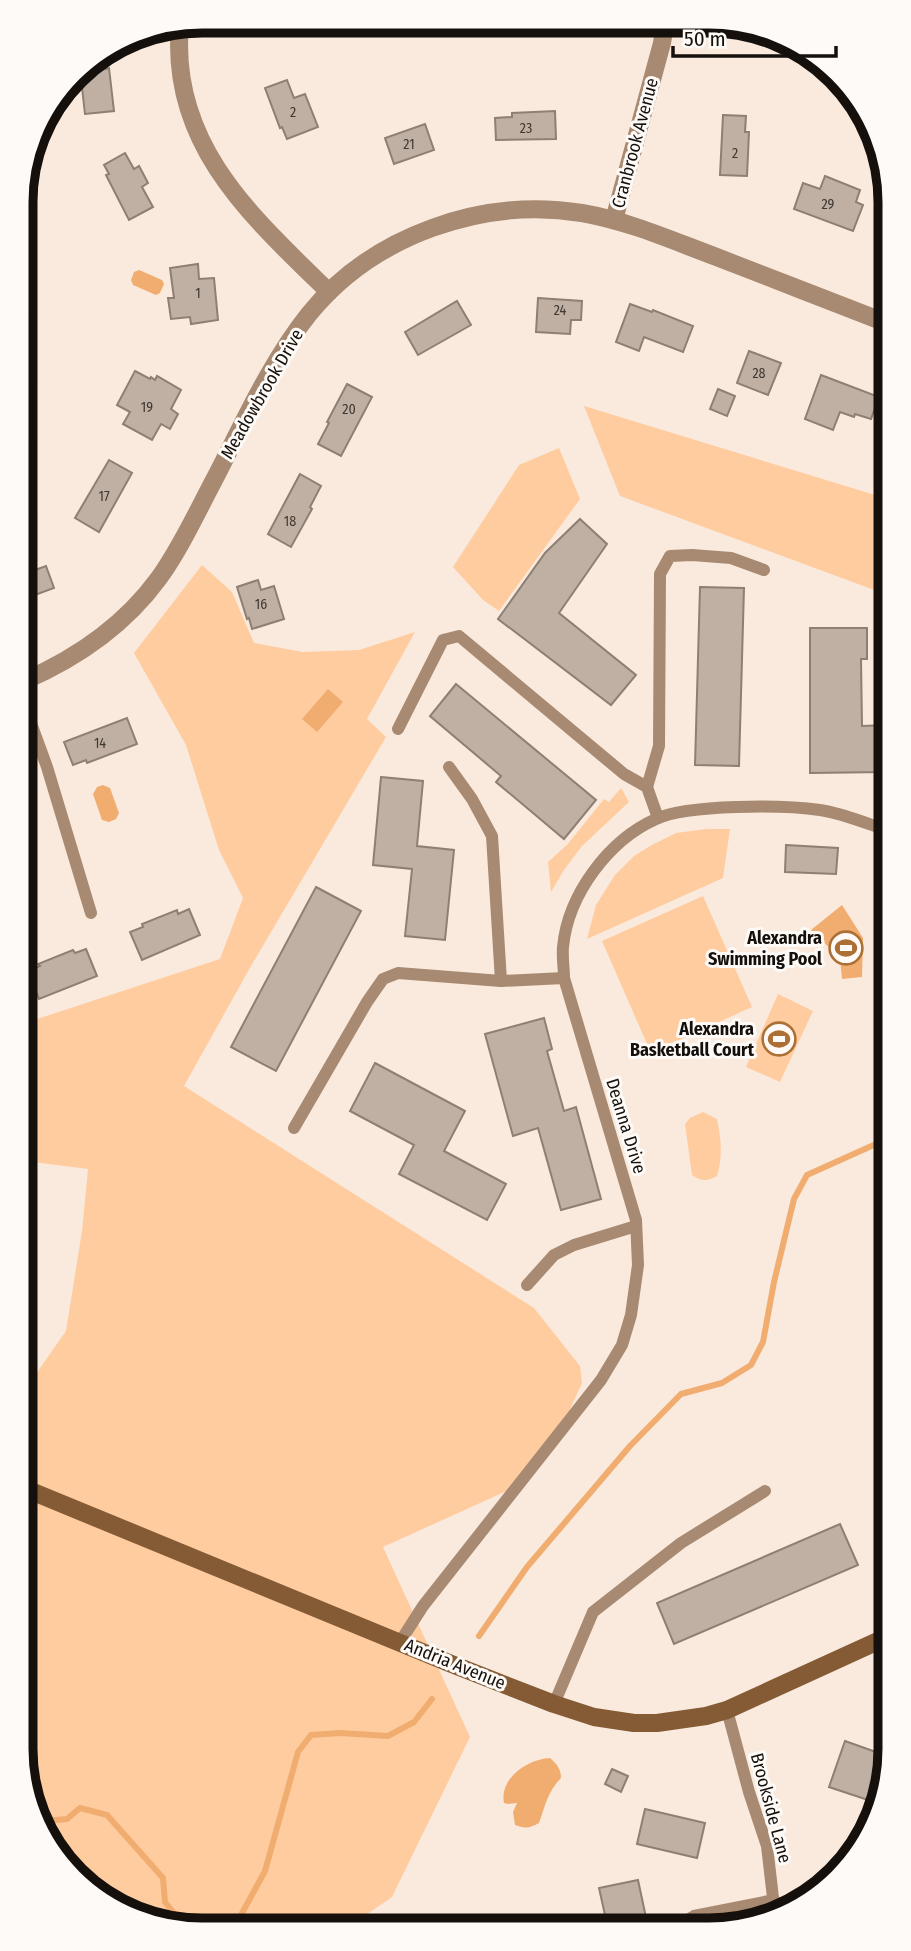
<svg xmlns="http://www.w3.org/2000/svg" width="911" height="1951" font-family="'Fira Sans Condensed',sans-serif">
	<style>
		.green { fill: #ffcca0 }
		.water { fill: #f1ad70 }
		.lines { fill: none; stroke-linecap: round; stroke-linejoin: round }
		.stream { stroke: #f1ad70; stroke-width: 6 }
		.building { fill: #bfb0a3; stroke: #8d7f73; stroke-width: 2 }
		.lane { stroke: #a78a71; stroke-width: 12 }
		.street { stroke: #a78a71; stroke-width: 18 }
		.secondary { stroke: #845b35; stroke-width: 18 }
		.labels { text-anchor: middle; stroke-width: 6; stroke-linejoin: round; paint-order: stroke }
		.number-label { font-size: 14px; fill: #403832 }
		.street-label { font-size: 18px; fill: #15100c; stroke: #fdfaf7 }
		.poi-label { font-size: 18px; font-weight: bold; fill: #15100c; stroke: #fdfaf7; text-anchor: end }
		.rim { fill: none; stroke: #15100c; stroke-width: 9 }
	</style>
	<rect width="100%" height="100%" fill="#faeadd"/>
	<g class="green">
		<path d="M 584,406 L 885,498 L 885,594 L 620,496 Z"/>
		<path d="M 559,448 L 580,499 L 499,611 L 483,600 L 453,567 L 519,465 Z"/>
		<path d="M 202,565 L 232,592 L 254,643 L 303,652 L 359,650 L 415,632 L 367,719 L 386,737 L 251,966 L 184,1086 L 534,1308 L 580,1366 L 582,1383 L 569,1411 L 511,1489 L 383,1547 L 470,1737 L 392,1897 L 350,1926 L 167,1927 L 82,1885 L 27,1796 L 26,1388 L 66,1331 L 82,1231 L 88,1169 L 25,1161 L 25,1023 L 220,959 L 243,898 L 219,850 L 186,745 L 134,653 Z"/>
		<path d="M 621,788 L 629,802 L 582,846 L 564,870 L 551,892 L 548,862 L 567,845 L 604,799 L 609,802 Z"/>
		<path d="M 706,829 L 730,829 L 723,878 L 587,939 L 596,905 L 615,875 L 634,856 L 650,846 L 676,833 Z"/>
		<path d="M 703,896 L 752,1007 L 651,1053 L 602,941 Z"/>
		<path d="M 778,994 L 813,1011 L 780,1082 L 746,1067 Z"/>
		<path d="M 703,1112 L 717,1119 C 721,1139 723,1156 717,1176 C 708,1181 701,1182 692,1175 L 685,1124 L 690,1118 Z"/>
	</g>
	<g class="water">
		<path d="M 139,270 L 162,280 L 164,284 L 160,293 L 156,295 L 133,285 L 131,280 L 134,272 Z"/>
		<path d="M 328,689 L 343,702 L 317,732 L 302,719 Z"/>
		<path d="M 103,785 L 110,788 L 119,813 L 116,819 L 109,822 L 102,820 L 93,794 L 97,787 Z"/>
		<path d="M 842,905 L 863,938 L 862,977 L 842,979 L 840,958 L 811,930 Z"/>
		<path d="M 550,1758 C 557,1764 561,1769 561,1778 C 548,1791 545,1806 539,1823 C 530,1828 525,1829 515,1825 L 513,1812 L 517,1803 L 508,1804 L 504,1803 C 499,1778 528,1759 550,1758 Z"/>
	</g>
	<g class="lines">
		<g class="stream">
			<path d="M 479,1636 L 527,1567 L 630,1446 L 681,1394 L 722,1383 L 751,1365 L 763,1342 L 774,1282 L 794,1199 L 807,1175 L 887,1139"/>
			<path d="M 27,1790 L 37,1794 L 45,1821 L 67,1819 L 80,1808 L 107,1815 L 163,1878 L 165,1902 L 185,1927"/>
			<path d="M 235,1926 L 265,1871 L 298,1752 L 311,1735 L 340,1733 L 388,1736 L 414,1722 L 432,1699"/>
		</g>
	</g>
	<g class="building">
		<path d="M 104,53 L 106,69 L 109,68 L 114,111 L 85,114 L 80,70 L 82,66 Z"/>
		<path d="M 287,80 L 294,98 L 305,94 L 318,127 L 287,139 L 282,127 L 280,128 L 265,88 Z"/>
		<path d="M 555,111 L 556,139 L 496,140 L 495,118 L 512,117 L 512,113 Z"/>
		<path d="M 723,115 L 746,116 L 745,132 L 749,132 L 747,176 L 720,175 Z"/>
		<path d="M 425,124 L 434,150 L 394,164 L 385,138 Z"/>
		<path d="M 125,153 L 134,169 L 139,166 L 148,183 L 142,187 L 153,207 L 129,220 L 106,175 L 109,174 L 104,165 Z"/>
		<path d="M 825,176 L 860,190 L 856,202 L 863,205 L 853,231 L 794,209 L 803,183 L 820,189 Z"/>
		<path d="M 198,264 L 199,279 L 214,278 L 218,320 L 191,324 L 190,317 L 171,319 L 168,298 L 174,298 L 170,268 Z"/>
		<path d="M 538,298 L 582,301 L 581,320 L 571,320 L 570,334 L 536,332 Z"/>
		<path d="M 457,301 L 471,325 L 418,355 L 405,332 Z"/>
		<path d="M 630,304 L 652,312 L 653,310 L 693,326 L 683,352 L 644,337 L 639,351 L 616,342 Z"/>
		<path d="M 749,351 L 781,363 L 768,395 L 737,383 Z"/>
		<path d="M 135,371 L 150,379 L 151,377 L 155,380 L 157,376 L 181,390 L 171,409 L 178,414 L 170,429 L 161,424 L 152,440 L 123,424 L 130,412 L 117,405 Z"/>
		<path d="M 821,375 L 879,397 L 871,419 L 855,414 L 854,417 L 840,412 L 833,430 L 805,419 Z"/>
		<path d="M 347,384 L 372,397 L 341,456 L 318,444 L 329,423 L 327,422 Z"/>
		<path d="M 718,389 L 735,396 L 727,416 L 710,409 Z"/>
		<path d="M 109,460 L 132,473 L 99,532 L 75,518 Z"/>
		<path d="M 300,474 L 321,486 L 310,507 L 312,509 L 291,547 L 268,534 Z"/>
		<path d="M 580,519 L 607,544 L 559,613 L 636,675 L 611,705 L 498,619 L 545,553 Z"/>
		<path d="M 46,566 L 54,588 L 24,599 L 24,574 Z"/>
		<path d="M 258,580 L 261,590 L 274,586 L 284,619 L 252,629 L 249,618 L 247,619 L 237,587 Z"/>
		<path d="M 700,587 L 744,588 L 739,766 L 695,765 Z"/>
		<path d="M 810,628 L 867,628 L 867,659 L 861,659 L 862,726 L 886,725 L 886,772 L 810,773 Z"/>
		<path d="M 456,684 L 596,800 L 564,839 L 496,782 L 501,776 L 430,716 Z"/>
		<path d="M 127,718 L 137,744 L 87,763 L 86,760 L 73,765 L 64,742 Z"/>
		<path d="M 381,777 L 423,781 L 417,846 L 454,850 L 445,940 L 405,936 L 412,869 L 373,865 Z"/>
		<path d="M 786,845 L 838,848 L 836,874 L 785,872 Z"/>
		<path d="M 316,887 L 361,911 L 276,1071 L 231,1047 Z"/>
		<path d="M 189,909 L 200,935 L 142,960 L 130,932 L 143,927 L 142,924 L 177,910 L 178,914 Z"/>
		<path d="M 86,949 L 97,976 L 39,999 L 28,971 L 40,966 L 38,964 L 73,950 L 75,953 Z"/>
		<path d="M 544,1018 L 552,1049 L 547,1051 L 564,1111 L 576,1107 L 601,1199 L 561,1210 L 538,1128 L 513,1136 L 485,1034 Z"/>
		<path d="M 375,1063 L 465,1111 L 444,1151 L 506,1184 L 487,1220 L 399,1174 L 414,1145 L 350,1111 Z"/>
		<path d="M 840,1524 L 858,1565 L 674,1644 L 657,1603 Z"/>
		<path d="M 845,1741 L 890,1757 L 890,1761 L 874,1802 L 829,1787 Z"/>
		<path d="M 612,1769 L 628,1776 L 621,1792 L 605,1784 Z"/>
		<path d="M 645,1809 L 705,1823 L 697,1858 L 637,1844 Z"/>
		<path d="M 638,1880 L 647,1922 L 637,1924 L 607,1924 L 599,1888 Z"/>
	</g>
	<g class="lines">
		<g class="lane">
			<path d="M 24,704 L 47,767 L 91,913"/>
			<path d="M 398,729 L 443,640 L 459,636 L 624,774 L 647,787 L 658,818"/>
			<path d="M 449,767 L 472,799 L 492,836 L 501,981"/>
			<path d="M 647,787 L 659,746 L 660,574 L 670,556 L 692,555 L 731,558 L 764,570"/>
			<path d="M 294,1128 L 367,1002 L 383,979 L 398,973 L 501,981 L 564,978"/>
			<path d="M 527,1285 L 554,1255 L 574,1245 L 636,1226"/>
			<path d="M 880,1444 L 888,1437"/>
			<path d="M 400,1642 L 423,1606 L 601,1380 L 622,1345 L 631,1315 L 638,1265 L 636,1220 L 564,978 C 564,968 562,957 563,947 C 568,894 609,840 656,819 C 688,804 784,805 820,810 C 842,813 865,823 886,830"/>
			<path d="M 554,1704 L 593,1612 L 681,1543 L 765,1491"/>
			<path d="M 727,1710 L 749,1792 L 767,1846 L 775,1915"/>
			<path d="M 681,1924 L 694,1916 L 774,1900"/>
		</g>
		<g class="street">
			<path d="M 180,25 C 169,144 252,217 329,292"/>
			<path d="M 614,220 L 662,43 L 665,24"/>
			<path d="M 24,681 C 77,658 124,626 159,578 C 180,549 196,514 213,482 C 243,425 269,364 309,314 C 373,235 483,197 582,213 C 628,221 671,240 714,256 C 771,278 827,300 884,322"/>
		</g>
		<path class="secondary" d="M 26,1489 L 449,1663 L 554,1704 L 594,1717 L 634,1723 L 657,1723 L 706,1716 L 727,1710 L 889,1636"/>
	</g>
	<defs>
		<symbol id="stadium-ring" viewBox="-11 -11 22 22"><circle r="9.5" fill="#fdfaf7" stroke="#ad7034" stroke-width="1.5"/><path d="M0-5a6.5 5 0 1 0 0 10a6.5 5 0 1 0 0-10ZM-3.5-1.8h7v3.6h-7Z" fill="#ad7034"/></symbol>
	</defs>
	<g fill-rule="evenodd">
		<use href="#stadium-ring" x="827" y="929" width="38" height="38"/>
		<use href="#stadium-ring" x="760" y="1020" width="38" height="38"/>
	</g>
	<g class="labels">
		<g class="number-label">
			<text x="293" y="117">2</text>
			<text x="526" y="133">23</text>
			<text x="409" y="149">21</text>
			<text x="735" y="158">2</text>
			<text x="828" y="209">29</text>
			<text x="198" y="298">1</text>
			<text x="560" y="315">24</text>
			<text x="759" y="378">28</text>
			<text x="147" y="412">19</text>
			<text x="349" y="414">20</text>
			<text x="104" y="501">17</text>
			<text x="290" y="526">18</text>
			<text x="261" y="609">16</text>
			<text x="100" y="748">14</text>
		</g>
		<g class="street-label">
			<text transform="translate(635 143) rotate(-75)" y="6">Cranbrook Avenue</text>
			<text transform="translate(262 394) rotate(-60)" y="6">Meadowbrook Drive</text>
			<text transform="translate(626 1126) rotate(73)" y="6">Deanna Drive</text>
			<text transform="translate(455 1664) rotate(22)" y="6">Andria Avenue</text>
			<text transform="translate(771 1808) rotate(75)" y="6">Brookside Lane</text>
		</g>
		<g class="poi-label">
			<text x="822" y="944">Alexandra<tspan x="822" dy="21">Swimming Pool</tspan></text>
			<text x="754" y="1035">Alexandra<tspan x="754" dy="21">Basketball Court</tspan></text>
		</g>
	</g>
	<path d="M0 0H911V1951H0ZM202 33H709A169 169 0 0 1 878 202V1749A169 169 0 0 1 709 1918H202A169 169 0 0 1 33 1749V202A169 169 0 0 1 202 33Z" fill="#fdfaf7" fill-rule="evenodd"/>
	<path class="rim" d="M202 33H709A169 169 0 0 1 878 202V1749A169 169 0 0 1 709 1918H202A169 169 0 0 1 33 1749V202A169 169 0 0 1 202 33Z"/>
	<path d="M673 46v10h163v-10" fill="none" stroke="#15100c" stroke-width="3.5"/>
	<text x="684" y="46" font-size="21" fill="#15100c" stroke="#fdfaf7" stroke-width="5" paint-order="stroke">50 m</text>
</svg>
